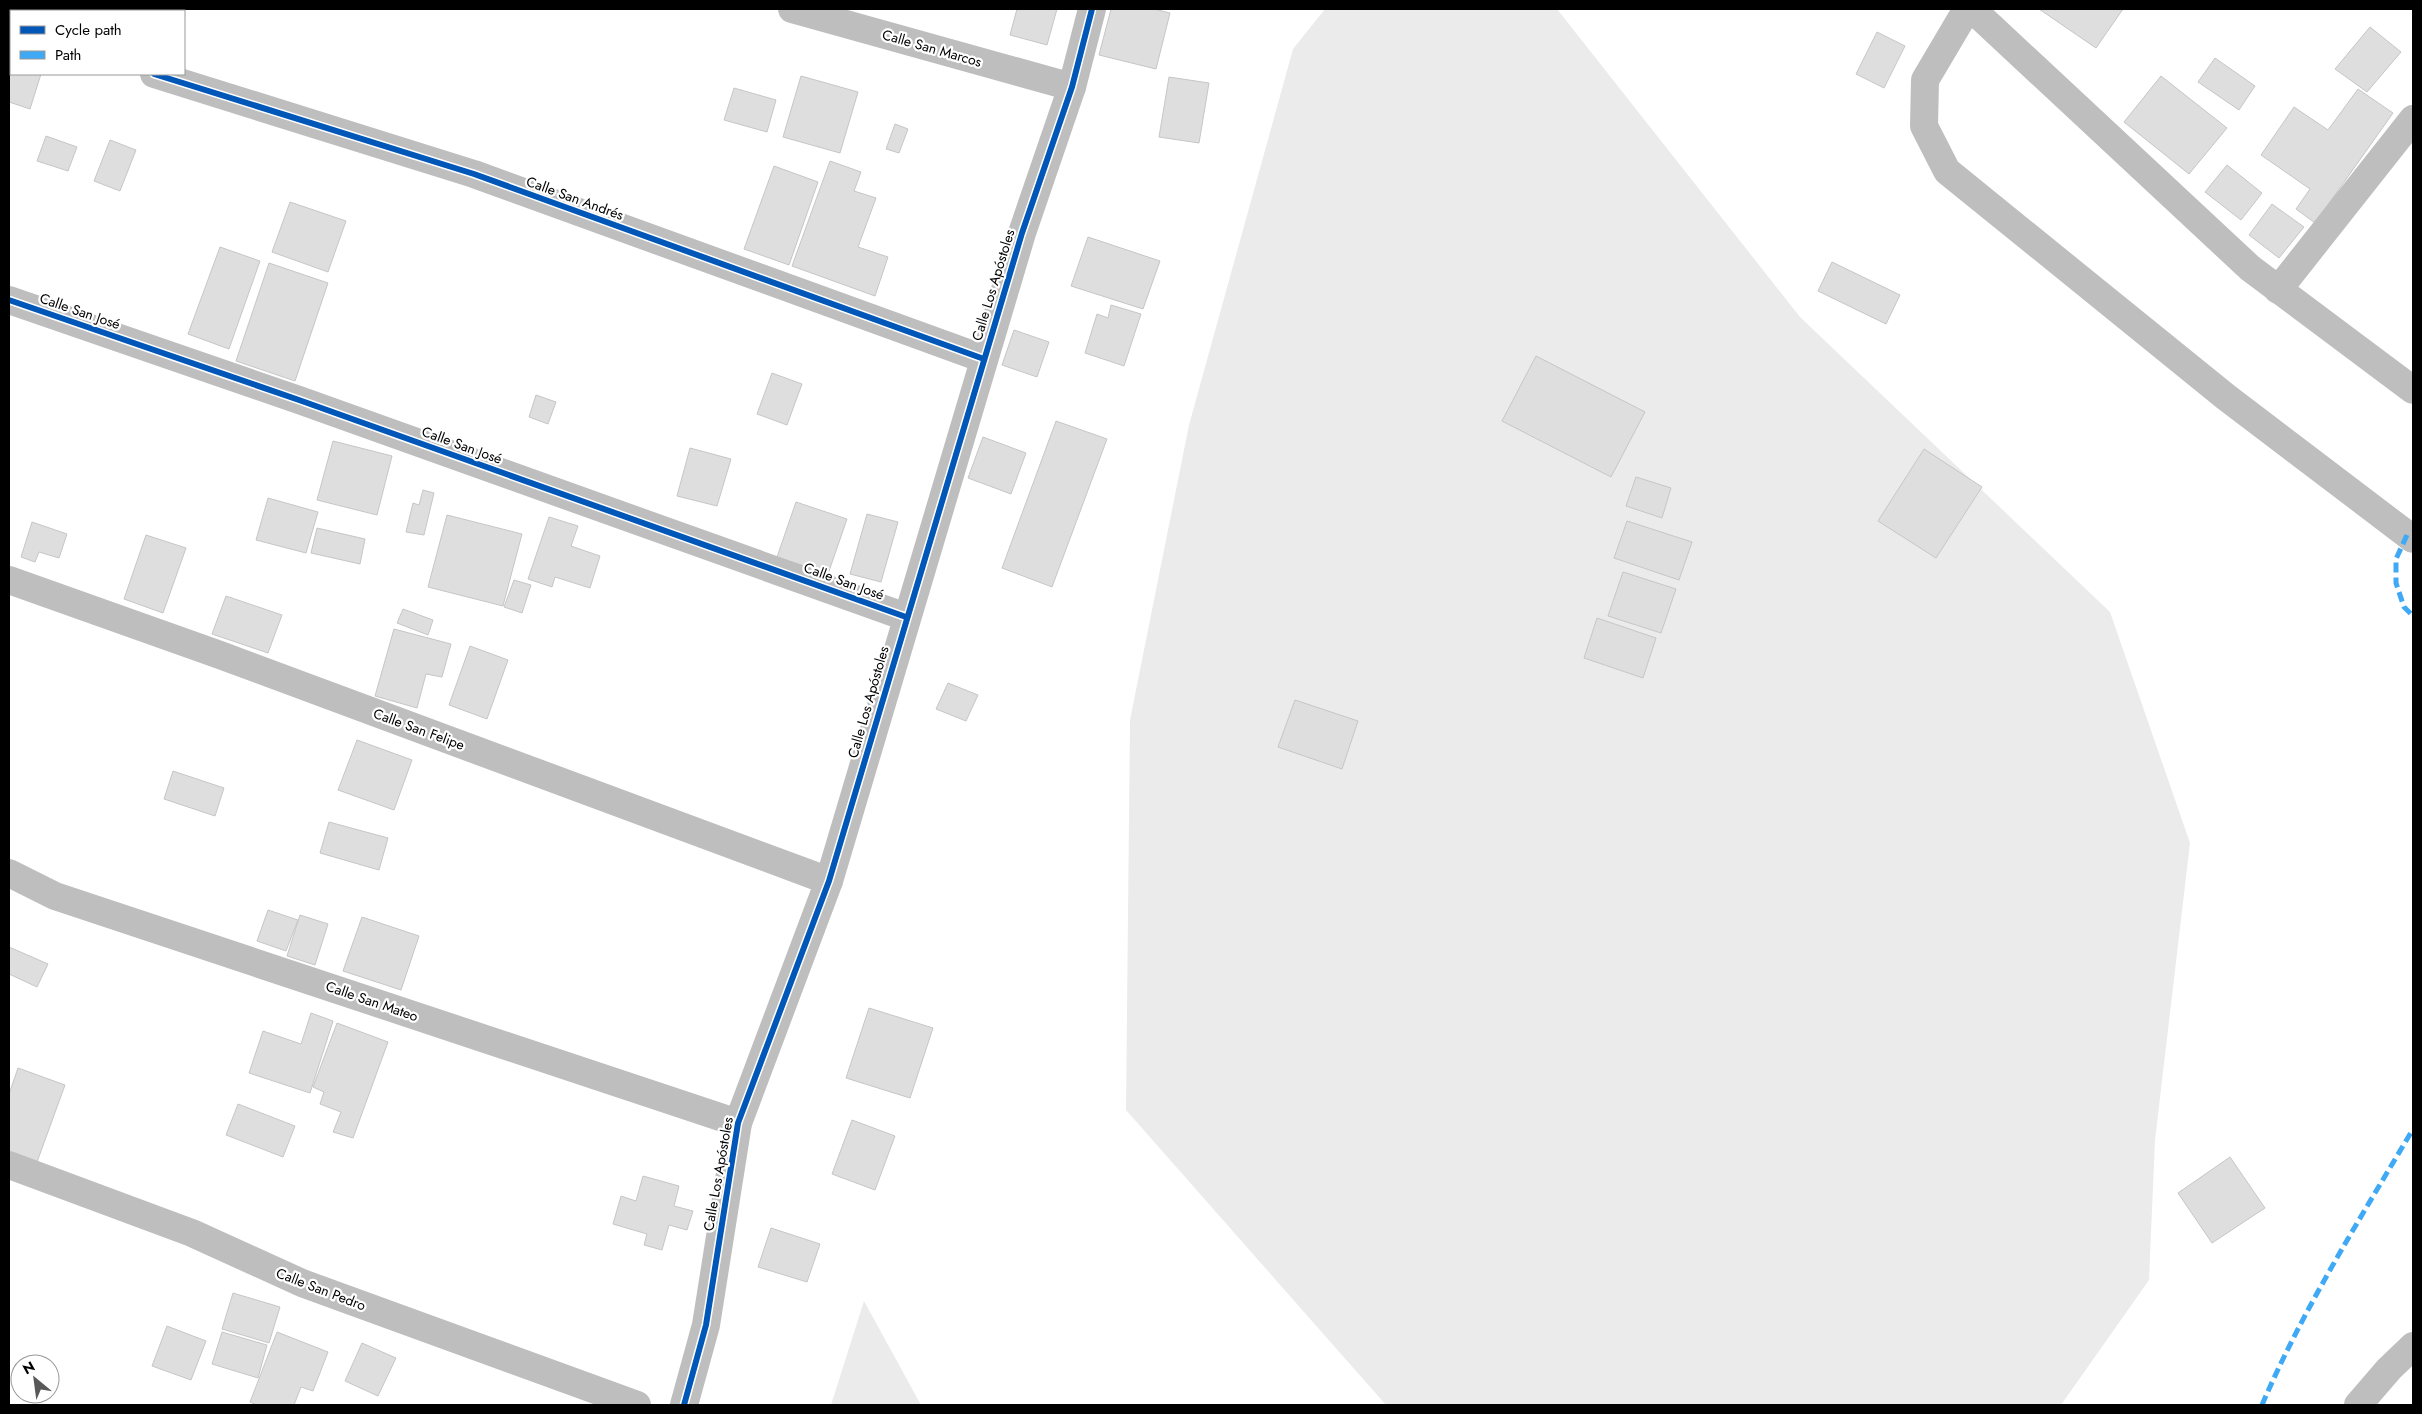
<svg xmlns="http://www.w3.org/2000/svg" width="2422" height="1414" font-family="Jost,sans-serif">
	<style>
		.green { fill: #ebebeb }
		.building { fill: #dedede; stroke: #c6c6c6 }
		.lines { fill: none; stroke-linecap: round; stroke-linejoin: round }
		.minor { stroke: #bebebe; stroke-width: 28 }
		.quiet { stroke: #3fa9f5; stroke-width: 5; stroke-dasharray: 10 5; stroke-linecap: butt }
		.cycleway-casing { stroke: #fff; stroke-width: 9 }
		.cycleway { stroke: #0057b8; stroke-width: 6 }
		.labels { text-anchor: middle; stroke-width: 4.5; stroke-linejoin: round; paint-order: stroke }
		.street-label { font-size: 14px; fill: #000; stroke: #fff }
	</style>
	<rect width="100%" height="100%" fill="#fff"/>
	<g class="green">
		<path d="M 1325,9 L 1557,9 L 1800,317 L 2110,612 L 2190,843 L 2155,1140 L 2149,1280 L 2061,1405 L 1386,1405 L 1126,1110 L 1130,720 L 1189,425 L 1293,49 Z"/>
		<path d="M 864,1301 L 921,1405 L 831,1405 Z"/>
	</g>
	<g class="building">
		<path d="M 1017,9 L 1057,9 L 1047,45 L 1010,35 Z"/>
		<path d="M 1111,9 L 1154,9 L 1170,13 L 1156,69 L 1099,55 Z"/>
		<path d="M 2039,9 L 2123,9 L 2096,48 Z"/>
		<path d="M 2370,27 L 2401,52 L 2367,92 L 2335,69 Z"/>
		<path d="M 1877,32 L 1905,46 L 1884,88 L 1856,74 Z"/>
		<path d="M 11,55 L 11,74 L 41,74 L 30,109 L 9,102 L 9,63 Z"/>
		<path d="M 2215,58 L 2255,86 L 2239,110 L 2198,82 Z"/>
		<path d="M 801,76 L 858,92 L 840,153 L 783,137 Z"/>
		<path d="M 2161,76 L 2227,128 L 2189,174 L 2124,122 Z"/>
		<path d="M 1169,77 L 1209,83 L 1199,143 L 1159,137 Z"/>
		<path d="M 734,88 L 776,100 L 767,132 L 724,120 Z"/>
		<path d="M 2358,89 L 2393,113 L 2315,223 L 2296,209 L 2310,189 L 2261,155 L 2294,107 L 2328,130 Z"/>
		<path d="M 895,124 L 908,129 L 899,153 L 886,149 Z"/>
		<path d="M 46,136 L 77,147 L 68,171 L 37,161 Z"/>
		<path d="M 110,140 L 136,150 L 120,191 L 94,181 Z"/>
		<path d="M 830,161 L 861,172 L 854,191 L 876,198 L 858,247 L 888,257 L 875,296 L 792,266 Z"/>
		<path d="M 2227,165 L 2262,193 L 2241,220 L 2205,192 Z"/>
		<path d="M 774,166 L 818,182 L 789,265 L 744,249 Z"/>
		<path d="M 290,202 L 346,221 L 328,272 L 272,252 Z"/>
		<path d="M 2272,204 L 2304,227 L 2279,258 L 2249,235 Z"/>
		<path d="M 1088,237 L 1160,261 L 1143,309 L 1071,286 Z"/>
		<path d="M 220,247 L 260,261 L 229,349 L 188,334 Z"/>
		<path d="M 1832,262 L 1900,295 L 1886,324 L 1818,291 Z"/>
		<path d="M 269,263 L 328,283 L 295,381 L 236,361 Z"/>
		<path d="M 1111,305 L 1141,314 L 1124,366 L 1085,353 L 1097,314 L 1108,318 Z"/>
		<path d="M 1014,330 L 1049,342 L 1037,377 L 1002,365 Z"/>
		<path d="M 1536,356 L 1645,412 L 1611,477 L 1502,421 Z"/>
		<path d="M 772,373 L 802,384 L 787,425 L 757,414 Z"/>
		<path d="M 536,395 L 556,402 L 548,424 L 529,417 Z"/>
		<path d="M 1056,421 L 1107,439 L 1052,587 L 1002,568 Z"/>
		<path d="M 983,437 L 1026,453 L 1011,494 L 968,478 Z"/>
		<path d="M 333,441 L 392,456 L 377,515 L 317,500 Z"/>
		<path d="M 690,448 L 731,459 L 717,506 L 677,496 Z"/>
		<path d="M 1924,449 L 1982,487 L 1936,558 L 1878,521 Z"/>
		<path d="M 1636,477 L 1671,488 L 1662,518 L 1626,506 Z"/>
		<path d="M 423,490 L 434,493 L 424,535 L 406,532 L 413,503 L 419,505 Z"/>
		<path d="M 268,498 L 318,512 L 306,553 L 256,540 Z"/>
		<path d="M 796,502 L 847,519 L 828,574 L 777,557 Z"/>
		<path d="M 867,514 L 898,522 L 881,582 L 850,574 Z"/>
		<path d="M 447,515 L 522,534 L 503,606 L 428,587 Z"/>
		<path d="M 549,517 L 578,526 L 571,546 L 600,556 L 590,588 L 555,577 L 552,587 L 528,579 Z"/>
		<path d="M 1627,521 L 1692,542 L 1679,580 L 1614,558 Z"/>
		<path d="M 32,522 L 67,534 L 59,558 L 39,552 L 35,562 L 21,557 Z"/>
		<path d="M 317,528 L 365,539 L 360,564 L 311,553 Z"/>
		<path d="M 146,535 L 186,548 L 163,613 L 124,599 Z"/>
		<path d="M 1623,572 L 1676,589 L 1661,633 L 1608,616 Z"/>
		<path d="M 514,580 L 531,585 L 522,613 L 504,607 Z"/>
		<path d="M 226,596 L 282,615 L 268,653 L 212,634 Z"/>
		<path d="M 403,609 L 433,620 L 428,635 L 397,623 Z"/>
		<path d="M 1597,618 L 1656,638 L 1643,678 L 1584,658 Z"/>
		<path d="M 394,629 L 451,644 L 442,677 L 426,674 L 417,708 L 375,696 Z"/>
		<path d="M 470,646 L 508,660 L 487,719 L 449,705 Z"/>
		<path d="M 948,683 L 978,695 L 966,721 L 936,709 Z"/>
		<path d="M 1295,700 L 1358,721 L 1342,769 L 1278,747 Z"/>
		<path d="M 357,740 L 412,760 L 394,810 L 338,790 Z"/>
		<path d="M 173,771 L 224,788 L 215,816 L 164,799 Z"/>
		<path d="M 329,822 L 388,838 L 379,870 L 320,853 Z"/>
		<path d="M 268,910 L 298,920 L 286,951 L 257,941 Z"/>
		<path d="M 300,915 L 328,924 L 315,965 L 287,956 Z"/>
		<path d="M 362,917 L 419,936 L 401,990 L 343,971 Z"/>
		<path d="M 9,947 L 48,964 L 37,987 L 9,974 Z"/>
		<path d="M 869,1008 L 933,1028 L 910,1098 L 846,1078 Z"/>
		<path d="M 311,1013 L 333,1021 L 310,1093 L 249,1073 L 263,1031 L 301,1044 Z"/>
		<path d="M 337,1023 L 388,1042 L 353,1138 L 333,1132 L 341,1112 L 320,1104 L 324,1092 L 313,1087 Z"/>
		<path d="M 18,1068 L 65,1085 L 37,1162 L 9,1152 L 9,1094 Z"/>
		<path d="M 238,1104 L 295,1126 L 283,1157 L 226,1135 Z"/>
		<path d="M 852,1120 L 895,1136 L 875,1190 L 832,1174 Z"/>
		<path d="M 2230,1157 L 2265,1208 L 2212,1243 L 2178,1193 Z"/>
		<path d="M 643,1176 L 679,1186 L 674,1206 L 693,1211 L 687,1230 L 669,1225 L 662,1250 L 644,1245 L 647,1234 L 613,1224 L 621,1196 L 636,1201 Z"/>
		<path d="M 771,1228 L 820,1244 L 807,1282 L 758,1267 Z"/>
		<path d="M 233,1293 L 280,1307 L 269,1343 L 222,1329 Z"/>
		<path d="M 167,1326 L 206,1341 L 191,1380 L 152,1366 Z"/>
		<path d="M 222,1332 L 267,1345 L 258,1378 L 212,1364 Z"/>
		<path d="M 277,1332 L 328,1352 L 313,1391 L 301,1387 L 294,1405 L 257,1405 L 250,1402 Z"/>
		<path d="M 362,1343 L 396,1358 L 378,1396 L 345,1381 Z"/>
	</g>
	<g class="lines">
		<g class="minor">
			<path d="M 792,9 L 1072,87"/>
			<path d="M 1967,9 L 1925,80 L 1924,126 L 1947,171 L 2226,397 L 2413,539"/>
			<path d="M 1972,9 L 2250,268 L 2413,390"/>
			<path d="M 9,19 L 11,19"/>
			<path d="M 154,74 L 474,174 L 984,359"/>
			<path d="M 2278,290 L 2413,119"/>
			<path d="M 9,300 L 299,400 L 906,617"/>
			<path d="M 9,580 L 220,655 L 829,881"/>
			<path d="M 9,873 L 55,896 L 738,1123"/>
			<path d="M 9,1165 L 192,1233 L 302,1283 L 637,1405"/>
			<path d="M 684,1405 L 706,1325 L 738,1123 L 829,881 L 1022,233 L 1072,87 L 1092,9"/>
			<path d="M 2358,1405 L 2389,1369 L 2413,1346"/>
		</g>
		<g class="quiet">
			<path d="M 2407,535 L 2396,559 L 2396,583 L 2404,607 L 2413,616"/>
			<path d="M 2262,1405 C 2303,1309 2360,1219 2413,1129"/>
		</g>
		<defs>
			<g id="cycleway">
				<path d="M 154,74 L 474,174 L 984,359"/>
				<path d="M 9,300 L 299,400 L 906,617"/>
				<path d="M 684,1405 L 706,1325 L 738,1123 L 829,881 L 1022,233 L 1072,87 L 1092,9"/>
			</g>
		</defs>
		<use href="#cycleway" class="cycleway-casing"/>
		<use href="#cycleway" class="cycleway"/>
	</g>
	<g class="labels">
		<g class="street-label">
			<text transform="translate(932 48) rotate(16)" y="5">Calle San Marcos</text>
			<text transform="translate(575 198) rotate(20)" y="5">Calle San Andrés</text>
			<text transform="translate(993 285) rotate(-73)" y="5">Calle Los Apóstoles</text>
			<text transform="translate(80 311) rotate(19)" y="5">Calle San José</text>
			<text transform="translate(462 445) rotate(20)" y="5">Calle San José</text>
			<text transform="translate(844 581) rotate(20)" y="5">Calle San José</text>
			<text transform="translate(868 702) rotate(-74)" y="5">Calle Los Apóstoles</text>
			<text transform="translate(419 729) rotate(20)" y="5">Calle San Felipe</text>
			<text transform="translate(372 1001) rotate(19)" y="5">Calle San Mateo</text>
			<text transform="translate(718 1174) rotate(-80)" y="5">Calle Los Apóstoles</text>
			<text transform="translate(321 1289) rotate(21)" y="5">Calle San Pedro</text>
		</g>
	</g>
	<rect width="2422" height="1414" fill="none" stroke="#000000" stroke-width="20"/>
	<rect x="10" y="10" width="175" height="65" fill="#ffffff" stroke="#999999"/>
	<rect x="20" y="26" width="25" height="8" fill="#0057b8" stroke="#999999"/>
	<text x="55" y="35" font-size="15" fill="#000000">Cycle path</text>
	<rect x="20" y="51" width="25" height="8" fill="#3fa9f5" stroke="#999999"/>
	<text x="55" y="60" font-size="15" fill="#000000">Path</text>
	<g transform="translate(35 1379) rotate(331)"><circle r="24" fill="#ffffff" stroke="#999999"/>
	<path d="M0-4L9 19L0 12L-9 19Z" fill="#595959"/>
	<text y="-8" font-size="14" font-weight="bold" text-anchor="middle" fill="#000000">N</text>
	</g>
</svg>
